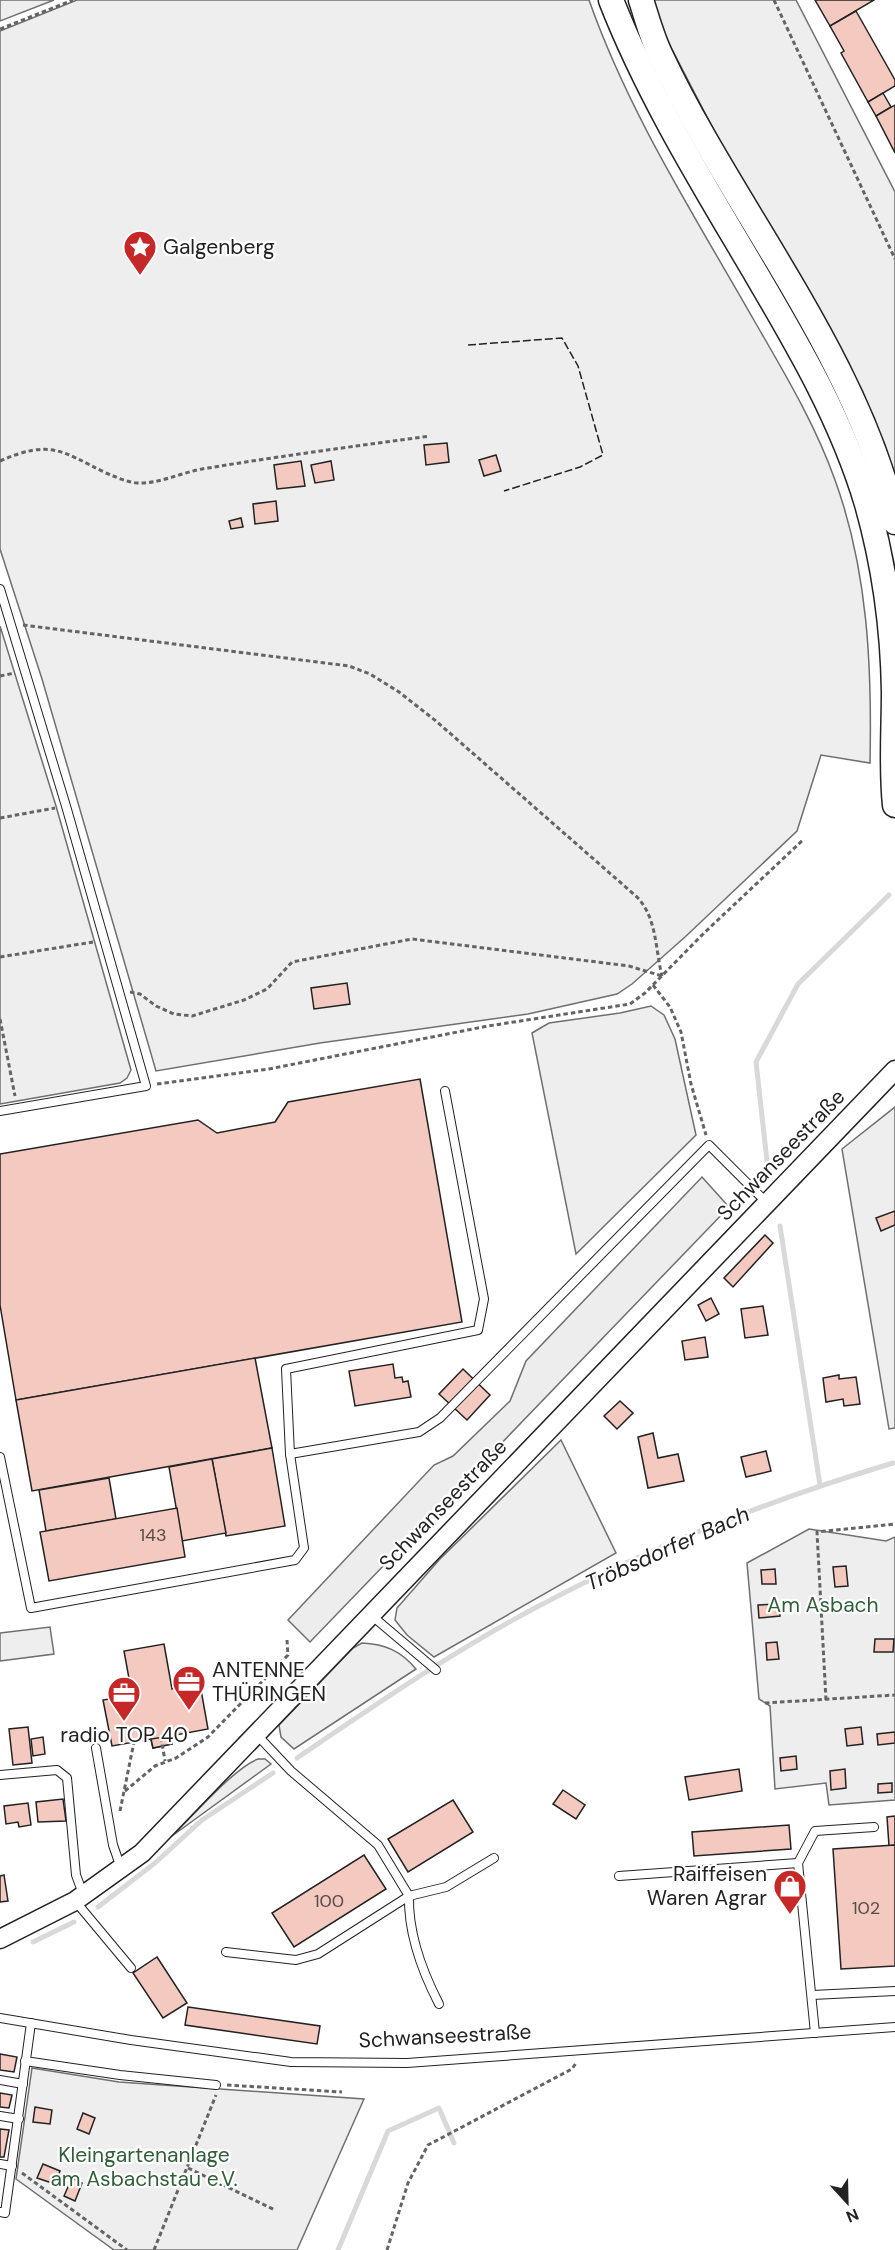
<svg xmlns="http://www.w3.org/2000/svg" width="895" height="2250" font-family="'DM Sans',sans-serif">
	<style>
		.green { fill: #eee; stroke: #6f6f6f; stroke-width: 1.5 }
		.parking { fill: #ededed; stroke: #6f6f6f; stroke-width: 1.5 }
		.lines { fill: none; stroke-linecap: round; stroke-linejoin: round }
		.stream { stroke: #d9d9d9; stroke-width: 5 }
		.building { fill: #f3c9c0; stroke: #222; stroke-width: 1.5 }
		.service-casing { stroke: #222; stroke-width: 10 }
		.tertiary-casing { stroke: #222; stroke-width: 21 }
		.primary-casing { stroke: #222; stroke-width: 27 }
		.path { stroke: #646464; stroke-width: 3; stroke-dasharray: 4.5 3; stroke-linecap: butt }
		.service { stroke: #fff; stroke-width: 8 }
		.tertiary { stroke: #fff; stroke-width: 18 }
		.primary { stroke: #fff; stroke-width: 24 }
		.fence { stroke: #222; stroke-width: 1.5; stroke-dasharray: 8 3; stroke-linecap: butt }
		.labels { text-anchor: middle; stroke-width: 4.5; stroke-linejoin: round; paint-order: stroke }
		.number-label { font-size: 18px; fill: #564c4a }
		.poi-label { font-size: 21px; fill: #222; stroke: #fff; text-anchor: start }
		.street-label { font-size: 21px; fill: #222; stroke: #fff }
		.park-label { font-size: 21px; fill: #2f5e38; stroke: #fff }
		.water-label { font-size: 22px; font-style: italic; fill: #222; stroke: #fff }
	</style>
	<rect width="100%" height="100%" fill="#fff"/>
	<g class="green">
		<path d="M 0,0 L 54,0 L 0,21 Z"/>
		<path d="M 77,0 L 589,0 C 629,114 696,218 755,322 C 785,374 815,424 835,480 C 868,571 872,667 870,763 L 821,755 L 797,831 L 685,937 L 632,984 L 617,994 L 528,1014 L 320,1043 L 156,1071 L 42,679 L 0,549 L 0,31 Z"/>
		<path d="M 653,0 L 796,0 L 895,192 L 895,504 L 734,169 L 663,32 Z"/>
		<path d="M 0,626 L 56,806 L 131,1070 L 127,1078 L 120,1083 L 0,1104 Z"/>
		<path d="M 651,1006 L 664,1015 L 675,1039 L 696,1135 L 576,1254 L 532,1033 L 549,1023 L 620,1013 Z"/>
		<path d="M 895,1107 L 895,1428 L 889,1429 L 842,1149 Z"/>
		<path d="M 561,1440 L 616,1553 L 434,1657 L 407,1635 L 395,1620 L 397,1608 L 439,1560 Z"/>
		<path d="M 809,1529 L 886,1541 L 895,1537 L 895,1800 L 829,1805 L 826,1783 L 775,1789 L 770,1706 L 759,1699 L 747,1563 Z"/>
		<path d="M 50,1627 L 54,1654 L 0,1661 L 0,1633 Z"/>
		<path d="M 362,1643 C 385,1644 401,1651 416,1669 L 294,1749 L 281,1737 L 279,1725 L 353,1648 Z"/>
		<path d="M 258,1759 L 265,1759 L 271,1764 L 172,1836 C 193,1816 234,1768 258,1759 Z"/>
		<path d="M 32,2068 L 119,2082 L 364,2099 L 297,2250 L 114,2250 L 16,2179 Z"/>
	</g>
	<path class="parking" d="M 702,1177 L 729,1207 L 310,1642 L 288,1620 L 434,1465 L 453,1456 L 510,1401 L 526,1361 Z"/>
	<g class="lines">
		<g class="stream">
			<path d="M 768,1170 L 756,1062 L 798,984 L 889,895"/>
			<path d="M 780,1226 L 820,1485"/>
			<path d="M 297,1758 C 375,1705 452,1652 535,1608 C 649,1547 770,1500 893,1463"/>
			<path d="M 98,1907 L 155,1863 L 202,1820 L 273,1773"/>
			<path d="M 33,1942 L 74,1922"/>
			<path d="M 338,2250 L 388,2131 L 439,2108 L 454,2143"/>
		</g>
	</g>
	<g class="building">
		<path d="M 815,0 L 874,0 L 830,26 Z"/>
		<path d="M 856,11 L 895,80 L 895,86 L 868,102 L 841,53 L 844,51 L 830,26 Z"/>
		<path d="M 883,93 L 891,107 L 876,116 L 868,102 Z"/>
		<path d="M 895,105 L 895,153 L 876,116 Z"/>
		<path d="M 447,443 L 449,462 L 426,465 L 424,445 Z"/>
		<path d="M 496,455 L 501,471 L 484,476 L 479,460 Z"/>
		<path d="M 301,461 L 305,486 L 277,489 L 274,465 Z"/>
		<path d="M 331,461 L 334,480 L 315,483 L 311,465 Z"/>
		<path d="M 276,501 L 278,521 L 255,524 L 253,504 Z"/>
		<path d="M 241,518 L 243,527 L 231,529 L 229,521 Z"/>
		<path d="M 347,983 L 350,1004 L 314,1009 L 311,988 Z"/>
		<path d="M 420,1079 L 462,1322 L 16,1400 L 0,1305 L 0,1154 L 198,1120 L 217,1133 L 275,1122 L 288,1102 Z"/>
		<path d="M 895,1211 L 895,1225 L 881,1231 L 876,1218 Z"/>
		<path d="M 765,1235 L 773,1243 L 733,1287 L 724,1278 Z"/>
		<path d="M 711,1298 L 719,1314 L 706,1321 L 698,1305 Z"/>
		<path d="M 763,1306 L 768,1335 L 745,1338 L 741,1309 Z"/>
		<path d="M 705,1337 L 708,1357 L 685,1360 L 682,1341 Z"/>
		<path d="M 255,1358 L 272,1448 L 32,1491 L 16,1400 Z"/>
		<path d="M 393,1364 L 395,1378 L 402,1377 L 403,1382 L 408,1381 L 411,1397 L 355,1406 L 349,1371 Z"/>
		<path d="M 463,1369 L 490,1395 L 467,1420 L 439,1394 Z"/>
		<path d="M 839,1375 L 839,1379 L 856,1377 L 860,1404 L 844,1406 L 843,1399 L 826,1402 L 823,1378 Z"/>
		<path d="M 620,1401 L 633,1413 L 617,1429 L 604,1416 Z"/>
		<path d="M 653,1433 L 658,1458 L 678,1454 L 684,1481 L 648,1488 L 638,1437 Z"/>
		<path d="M 272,1448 L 285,1526 L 226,1536 L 212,1459 Z"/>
		<path d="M 766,1451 L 771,1471 L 746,1477 L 741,1457 Z"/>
		<path d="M 212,1459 L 226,1533 L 182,1541 L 169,1467 Z"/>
		<path d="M 109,1478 L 116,1519 L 46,1531 L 39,1490 Z"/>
		<path d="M 177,1508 L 185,1557 L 49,1581 L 40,1532 Z"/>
		<path d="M 846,1566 L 848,1586 L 835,1587 L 833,1567 Z"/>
		<path d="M 775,1569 L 776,1584 L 762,1584 L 761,1570 Z"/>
		<path d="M 779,1604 L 780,1616 L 759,1618 L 758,1605 Z"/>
		<path d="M 875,1639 L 894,1639 L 893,1652 L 874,1652 Z"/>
		<path d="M 777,1642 L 779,1659 L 767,1660 L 766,1643 Z"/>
		<path d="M 164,1644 L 172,1689 L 200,1684 L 208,1729 L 170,1736 L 172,1744 L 153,1748 L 151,1739 L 112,1746 L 103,1700 L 132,1695 L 124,1651 Z"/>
		<path d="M 28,1727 L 32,1763 L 13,1765 L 9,1729 Z"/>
		<path d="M 861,1727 L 863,1744 L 847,1746 L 845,1729 Z"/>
		<path d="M 895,1732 L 895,1743 L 878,1745 L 877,1734 Z"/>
		<path d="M 170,1736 L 172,1744 L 153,1748 L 151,1739 Z"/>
		<path d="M 43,1737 L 45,1754 L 33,1756 L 31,1739 Z"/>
		<path d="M 796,1756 L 797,1769 L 781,1771 L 780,1758 Z"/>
		<path d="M 739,1769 L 742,1791 L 689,1800 L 685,1777 Z"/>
		<path d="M 845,1769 L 846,1788 L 831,1790 L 830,1771 Z"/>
		<path d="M 892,1783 L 892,1792 L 878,1793 L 878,1784 Z"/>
		<path d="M 563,1790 L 585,1805 L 576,1819 L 553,1804 Z"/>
		<path d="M 63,1799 L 66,1821 L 38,1822 L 36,1802 Z"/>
		<path d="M 453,1800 L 473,1832 L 408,1872 L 388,1839 Z"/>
		<path d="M 28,1803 L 31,1825 L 19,1827 L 18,1822 L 6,1824 L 4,1806 Z"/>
		<path d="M 895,1816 L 895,1845 L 889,1846 L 887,1817 Z"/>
		<path d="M 789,1825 L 791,1849 L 694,1856 L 692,1832 Z"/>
		<path d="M 895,1845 L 895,1966 L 841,1969 L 833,1849 Z"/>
		<path d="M 364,1855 L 386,1889 L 294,1947 L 272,1913 Z"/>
		<path d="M 4,1875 L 8,1901 L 0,1902 L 0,1876 Z"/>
		<path d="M 157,1957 L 187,2003 L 163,2018 L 133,1973 Z"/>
		<path d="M 188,2007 L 320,2026 L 317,2044 L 185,2025 Z"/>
		<path d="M 0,2054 L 17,2057 L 14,2072 L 0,2070 Z"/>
		<path d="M 0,2093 L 12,2095 L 9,2108 L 0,2107 Z"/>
		<path d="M 35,2107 L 52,2110 L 50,2124 L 33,2122 Z"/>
		<path d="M 83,2113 L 95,2118 L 89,2134 L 77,2129 Z"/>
		<path d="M 0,2129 L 9,2130 L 4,2157 L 0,2157 Z"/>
		<path d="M 43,2164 L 60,2171 L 55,2184 L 37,2178 Z"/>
		<path d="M 72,2178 L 82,2183 L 75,2201 L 64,2196 Z"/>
	</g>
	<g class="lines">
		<defs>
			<g id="service">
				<path d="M 0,589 L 66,806 L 146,1086 L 0,1111"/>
				<path d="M 445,1091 L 484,1299 L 478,1330 L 286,1369 L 290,1454 L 419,1432 L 440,1418 L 709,1145 L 766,1202"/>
				<path d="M 0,1457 L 31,1608 L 295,1560 L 304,1548 L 290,1454"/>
				<path d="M 371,1615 L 436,1670"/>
				<path d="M 96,1748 L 113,1845 L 121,1868"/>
				<path d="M 0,1775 L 57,1770 L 67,1778 L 76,1875 L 83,1894"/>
				<path d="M 619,1876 L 798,1863"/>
				<path d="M 76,1902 L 131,1968"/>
				<path d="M 226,1952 L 296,1960 L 318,1954 L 409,1896 L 378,1845 L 291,1771 L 257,1735"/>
				<path d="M 812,1995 L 895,1991"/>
				<path d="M 439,2004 C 422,1971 408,1934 409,1896 L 446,1887 L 494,1858"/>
				<path d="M 0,2018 L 131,2040 L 291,2062 L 407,2063 L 895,2027"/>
				<path d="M 815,2033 L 798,1863 L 815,1831 L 874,1827"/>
				<path d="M 25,2061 L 120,2075 L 216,2085"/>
				<path d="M 0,2080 L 23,2084"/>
				<path d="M 0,2116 L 19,2119"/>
				<path d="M 0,2164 L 12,2166"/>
				<path d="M 0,2212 L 5,2213 L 31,2023"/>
			</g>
			<path id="tertiary" d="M 0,1939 L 75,1901 L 142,1853 L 895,1070"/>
			<g id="primary">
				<path d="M 611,0 C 648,95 703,184 755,272 C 799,347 842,420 867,504 C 884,564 893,629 894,692 C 894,730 891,767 895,805"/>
				<path d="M 641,0 C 647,18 652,38 661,56 C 733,209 858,356 895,522"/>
			</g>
		</defs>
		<use href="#service" class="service-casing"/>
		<use href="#tertiary" class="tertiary-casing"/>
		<use href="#primary" class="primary-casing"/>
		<g class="path">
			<path d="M 774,0 L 895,259"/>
			<path d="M 0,29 L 73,0"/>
			<path d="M 0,461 C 51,439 61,451 106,473 C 116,477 126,482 137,483 C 161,484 184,471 208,468 C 281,456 356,446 430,436"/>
			<path d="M 23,625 L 349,666 L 370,674 L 399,692 L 436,721 L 637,897 C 657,918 655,948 662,976"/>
			<path d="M 0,676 L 15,673"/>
			<path d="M 0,818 L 55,808"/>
			<path d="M 0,957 L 93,942"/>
			<path d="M 653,985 L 670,1007 L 681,1032 L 691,1084 L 706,1135"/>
			<path d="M 130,992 L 140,994 L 156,1006 L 174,1014 L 192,1016 L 244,1000 L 267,989 L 292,962 L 412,939 L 629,966 L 662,976"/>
			<path d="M 0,1019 L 15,1096"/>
			<path d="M 157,1084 L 269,1069 L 488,1026 L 630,1004 L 645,993 L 704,933 L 804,839"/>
			<path d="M 826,1700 L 817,1532 L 895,1524"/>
			<path d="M 765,1703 L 895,1695"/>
			<path d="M 161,1737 L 165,1761"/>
			<path d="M 125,1791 L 155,1766 L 176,1758 L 208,1737 L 288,1655 L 287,1640"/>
			<path d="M 120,1811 L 134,1742"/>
			<path d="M 227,2085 L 342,2092"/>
			<path d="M 188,2168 L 275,2210"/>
			<path d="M 22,2173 L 127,2250"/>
			<path d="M 154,2250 L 216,2095"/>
			<path d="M 387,2250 L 408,2183 L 428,2145 L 572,2069 L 576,2063"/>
		</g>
		<use href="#service" class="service"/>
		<use href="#tertiary" class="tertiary"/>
		<use href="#primary" class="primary"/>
		<path class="fence" d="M 468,345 L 562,338 L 578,366 L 603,455 L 580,467 L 504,491"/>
	</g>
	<defs>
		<symbol id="sight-pin" viewBox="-11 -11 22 30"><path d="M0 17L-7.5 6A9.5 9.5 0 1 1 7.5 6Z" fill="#c62828" stroke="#fff"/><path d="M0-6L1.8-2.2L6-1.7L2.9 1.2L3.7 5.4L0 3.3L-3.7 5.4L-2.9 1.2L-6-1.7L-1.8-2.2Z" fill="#fff"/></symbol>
		<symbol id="office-pin" viewBox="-11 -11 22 30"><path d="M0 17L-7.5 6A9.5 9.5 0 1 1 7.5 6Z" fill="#c62828" stroke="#fff"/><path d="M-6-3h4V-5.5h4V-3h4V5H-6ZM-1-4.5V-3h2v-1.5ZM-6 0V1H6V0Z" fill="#fff"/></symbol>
		<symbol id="shop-pin" viewBox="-11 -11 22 30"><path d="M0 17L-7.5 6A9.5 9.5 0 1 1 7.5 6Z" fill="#c62828" stroke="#fff"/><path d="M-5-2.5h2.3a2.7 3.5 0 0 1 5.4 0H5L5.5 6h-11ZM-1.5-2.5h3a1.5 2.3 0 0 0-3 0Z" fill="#fff"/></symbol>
	</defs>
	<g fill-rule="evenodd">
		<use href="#sight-pin" x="121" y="228" width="38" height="52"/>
		<use href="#office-pin" x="170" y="1663" width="38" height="52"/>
		<use href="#office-pin" x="105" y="1674" width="38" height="52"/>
		<use href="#shop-pin" x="771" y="1867" width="38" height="52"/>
	</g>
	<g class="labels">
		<g class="number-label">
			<text x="153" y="1541">143</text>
			<text x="329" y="1907">100</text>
			<text x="866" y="1914">102</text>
		</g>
		<g class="poi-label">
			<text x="163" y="254">Galgenberg</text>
			<text x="212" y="1677">ANTENNE<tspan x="212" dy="24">THÜRINGEN</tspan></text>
			<text x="124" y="1742" text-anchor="middle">radio TOP 40</text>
			<text x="767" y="1881" text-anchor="end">Raiffeisen<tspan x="767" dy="24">Waren Agrar</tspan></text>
		</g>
		<g class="street-label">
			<text transform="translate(781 1155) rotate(-46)" y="7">Schwanseestraße</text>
			<text transform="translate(443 1505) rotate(-46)" y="7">Schwanseestraße</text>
			<text transform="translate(445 2036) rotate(-3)" y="7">Schwanseestraße</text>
		</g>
		<g class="park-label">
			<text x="823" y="1612">Am Asbach</text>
			<text x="144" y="2162">Kleingartenanlage<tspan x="144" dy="24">am Asbachstau e.V.</tspan></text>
		</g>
		<g class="water-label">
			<text transform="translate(667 1548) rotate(-24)" y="8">Tröbsdorfer Bach</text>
		</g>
	</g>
	<g transform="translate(847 2202) rotate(158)" stroke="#ffffff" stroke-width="4.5" paint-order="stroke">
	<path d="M0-4.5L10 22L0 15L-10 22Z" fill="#222222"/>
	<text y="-9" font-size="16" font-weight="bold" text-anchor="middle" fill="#222222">N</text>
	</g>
</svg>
